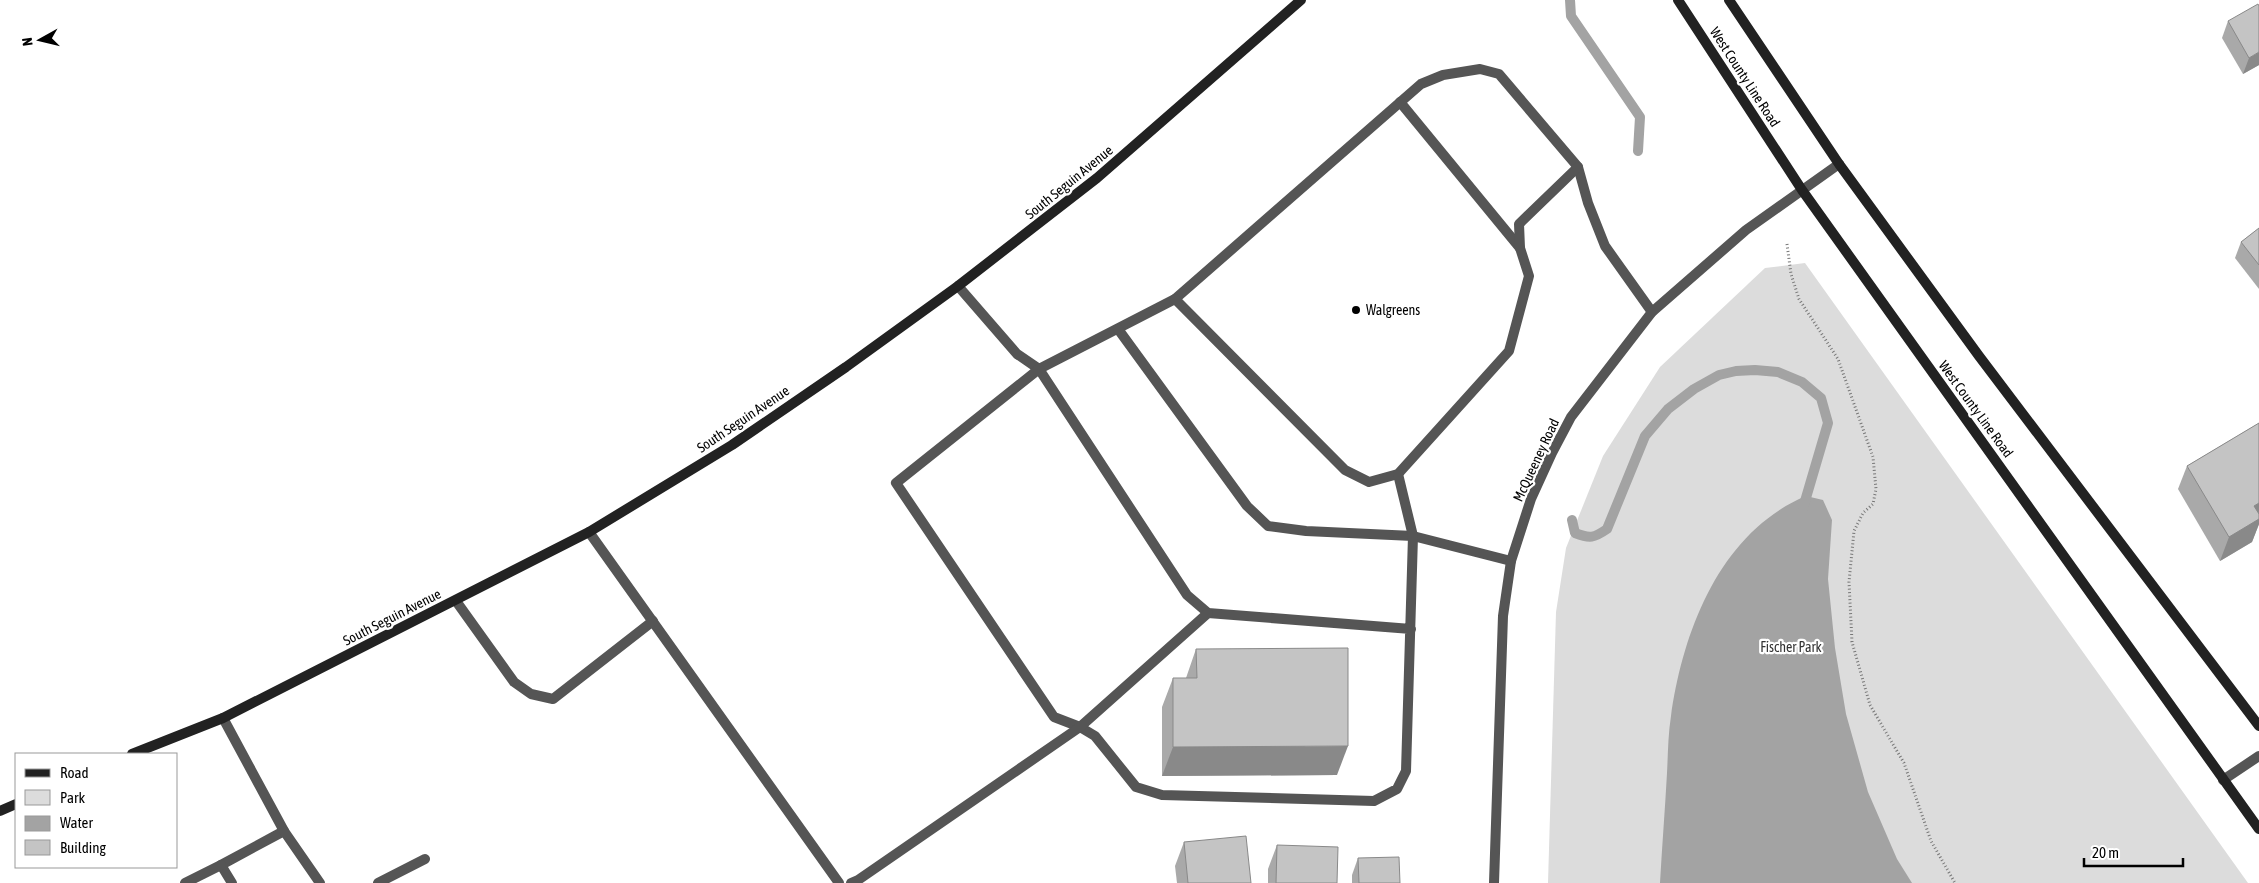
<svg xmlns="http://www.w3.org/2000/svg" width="2259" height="883" font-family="'Asap Condensed',sans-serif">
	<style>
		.green { fill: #dcdcdc }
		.water { fill: #a3a3a3 }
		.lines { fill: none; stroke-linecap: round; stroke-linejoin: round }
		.stream { stroke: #a3a3a3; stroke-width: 10 }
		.path { stroke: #777; stroke-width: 3; stroke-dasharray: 1 2.5; stroke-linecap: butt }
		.service { stroke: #555; stroke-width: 10 }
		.minor { stroke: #555; stroke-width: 10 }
		.secondary { stroke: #222; stroke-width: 10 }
		.wall { fill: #a9a9a9 }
		.shaded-wall { fill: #898989 }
		.building { fill: #c4c4c4; stroke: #898989 }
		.poi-dot { fill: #000; stroke: #fff; stroke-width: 2 }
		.labels { text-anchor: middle; stroke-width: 4.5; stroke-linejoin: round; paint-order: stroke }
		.street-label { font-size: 14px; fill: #000; stroke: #fff }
		.poi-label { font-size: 14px; fill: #000; stroke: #fff; text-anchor: start }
		.park-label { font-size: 14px; fill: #333; stroke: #fff }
	</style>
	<rect width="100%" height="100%" fill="#fff"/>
	<path class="green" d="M 1805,263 L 2248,883 L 1548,883 L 1556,612 L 1566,548 L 1603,456 L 1660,367 L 1765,268 Z"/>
	<path class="water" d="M 1806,496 L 1823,500 L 1832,520 L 1828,579 L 1835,648 L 1846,714 L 1868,792 L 1897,859 L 1912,883 L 1660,883 C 1662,846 1665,810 1667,773 C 1668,754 1668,735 1671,716 C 1683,631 1720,532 1806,496 Z"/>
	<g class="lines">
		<g class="stream">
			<path d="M 1570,0 L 1571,16 L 1640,117 L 1638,151"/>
			<path d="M 1572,520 L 1575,533 C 1590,539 1594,538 1607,529 L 1645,436 L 1668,409 L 1694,389 L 1719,375 L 1736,371 L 1755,370 L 1778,372 L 1802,382 L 1821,398 L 1828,423 L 1803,508"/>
		</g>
		<path class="path" d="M 1787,244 L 1791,274 L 1799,299 L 1838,359 L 1873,457 L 1876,489 L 1873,504 L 1863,513 L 1854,531 L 1849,582 L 1852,642 L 1870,705 L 1904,763 L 1931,841 L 1955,883"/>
		<g class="service">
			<path d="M 1400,102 L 1520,248"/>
			<path d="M 958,286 L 1017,354 L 1039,369 L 1175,299 L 1421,84 L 1443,75 L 1480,69 L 1499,74 L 1578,167 L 1588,203 L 1605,246 L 1652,312"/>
			<path d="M 1175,299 L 1345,470 L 1369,482 L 1398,474 L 1509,351 L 1529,276 L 1520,248 L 1519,224 L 1578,167"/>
			<path d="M 1118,329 L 1247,506 L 1268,526 L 1306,531 L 1413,536 L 1511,561"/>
			<path d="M 1398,474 L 1413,536 L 1406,771 L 1397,789 L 1374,801 L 1162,795 L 1136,787 L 1095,736 L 1080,727 L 1054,717 L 896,483 L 1039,369 L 1187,595 L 1208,613 L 1411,629"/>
			<path d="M 589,532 L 839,883"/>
			<path d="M 456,601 L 514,682 L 531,694 L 553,699 L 653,621"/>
			<path d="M 223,718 L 284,831 L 221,865 L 232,883"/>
			<path d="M 284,831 L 320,883"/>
			<path d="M 185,883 L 221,865"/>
			<path d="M 378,883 L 425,859"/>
			<path d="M 851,883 L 858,880 L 1080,727 L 1208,613"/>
		</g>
		<g class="minor">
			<path d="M 2223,780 L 2259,756"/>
			<path d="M 1494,883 L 1503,616 L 1511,561 L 1531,499 L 1552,453 L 1571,417 L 1652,312 L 1746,230 L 1839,164"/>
		</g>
		<g class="secondary">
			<path d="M 1678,0 L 1802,190 L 2259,829"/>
			<path d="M 1729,0 L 1839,164 L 1979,356 L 2259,726"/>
			<path d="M 132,754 L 223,718 L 589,532 L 732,445 L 846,367 L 958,286 L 1097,178 L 1301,0"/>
			<path d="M 0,811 L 16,804"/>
		</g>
	</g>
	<g class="wall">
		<path d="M 2228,21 L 2259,65 L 2243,74 L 2222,38 Z"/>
		<path d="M 2259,228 L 2259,289 L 2235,258 L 2241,242 Z"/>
		<path d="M 2259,423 L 2259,524 L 2252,542 L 2220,561 L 2178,489 L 2187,466 Z"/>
		<path d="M 1196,649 L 1337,775 L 1162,776 L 1162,707 L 1173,678 L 1186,678 Z"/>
		<path d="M 1184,842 L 1251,883 L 1177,883 L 1175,866 Z"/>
		<path d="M 1277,845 L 1337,883 L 1268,883 L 1268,869 Z"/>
		<path d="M 1358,858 L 1400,883 L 1352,883 L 1352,875 Z"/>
	</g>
	<g class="shaded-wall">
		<path d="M 2259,52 L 2259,65 L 2243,74 L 2249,58 Z"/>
		<path d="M 2259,503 L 2259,524 L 2252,542 L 2220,561 L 2229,537 L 2254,506 Z"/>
		<path d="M 1348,746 L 1337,775 L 1162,776 L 1173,747 Z"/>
	</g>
	<g class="building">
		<path d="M 2258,4 L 2259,6 L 2259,52 L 2249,58 L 2228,21 Z"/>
		<path d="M 2259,228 L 2259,265 L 2241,242 Z"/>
		<path d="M 2259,423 L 2259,503 L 2254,506 L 2259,514 L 2259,519 L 2229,537 L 2187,466 Z"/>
		<path d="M 1348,648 L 1348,746 L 1173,747 L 1173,678 L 1197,678 L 1196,649 Z"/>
		<path d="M 1246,836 L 1251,883 L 1188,883 L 1184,842 Z"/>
		<path d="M 1277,845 L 1338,847 L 1337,883 L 1276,883 Z"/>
		<path d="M 1399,857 L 1400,883 L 1359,883 L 1358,858 Z"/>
	</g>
	<circle class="poi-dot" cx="1356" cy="310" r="5"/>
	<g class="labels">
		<g class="street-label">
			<text transform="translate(1745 77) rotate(57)" y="5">West County Line Road</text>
			<text transform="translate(1069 182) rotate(-39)" y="5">South Seguin Avenue</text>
			<text transform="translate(1976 409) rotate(54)" y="5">West County Line Road</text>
			<text transform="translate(743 419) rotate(-34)" y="5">South Seguin Avenue</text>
			<text transform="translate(1536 460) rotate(-65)" y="5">McQueeney Road</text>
			<text transform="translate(392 617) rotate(-27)" y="5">South Seguin Avenue</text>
		</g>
		<g class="poi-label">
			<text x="1366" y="315">Walgreens</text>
		</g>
		<g class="park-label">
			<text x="1791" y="652">Fischer Park</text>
		</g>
	</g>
	<rect x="15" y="753" width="162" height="115" fill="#ffffff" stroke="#999999"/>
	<rect x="25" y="769" width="25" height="8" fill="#222222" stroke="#999999"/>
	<text x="60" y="778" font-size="15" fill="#000000">Road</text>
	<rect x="25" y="790" width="25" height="15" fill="#dcdcdc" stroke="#999999"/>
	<text x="60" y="803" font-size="15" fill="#000000">Park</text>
	<rect x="25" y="816" width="25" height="15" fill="#a3a3a3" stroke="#999999"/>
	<text x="60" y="828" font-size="15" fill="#000000">Water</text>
	<rect x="25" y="840" width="25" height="15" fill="#c4c4c4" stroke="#999999"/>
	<text x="60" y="853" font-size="15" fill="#000000">Building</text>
	<g transform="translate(40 40) rotate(262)" stroke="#ffffff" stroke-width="4" paint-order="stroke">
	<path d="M0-4L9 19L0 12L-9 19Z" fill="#000000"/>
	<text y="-8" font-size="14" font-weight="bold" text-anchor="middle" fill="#000000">N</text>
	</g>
	<path d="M2084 858v8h99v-8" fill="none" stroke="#000000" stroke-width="2.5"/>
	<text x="2092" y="858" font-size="15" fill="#000000" stroke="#ffffff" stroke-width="4" paint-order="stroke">20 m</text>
</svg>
